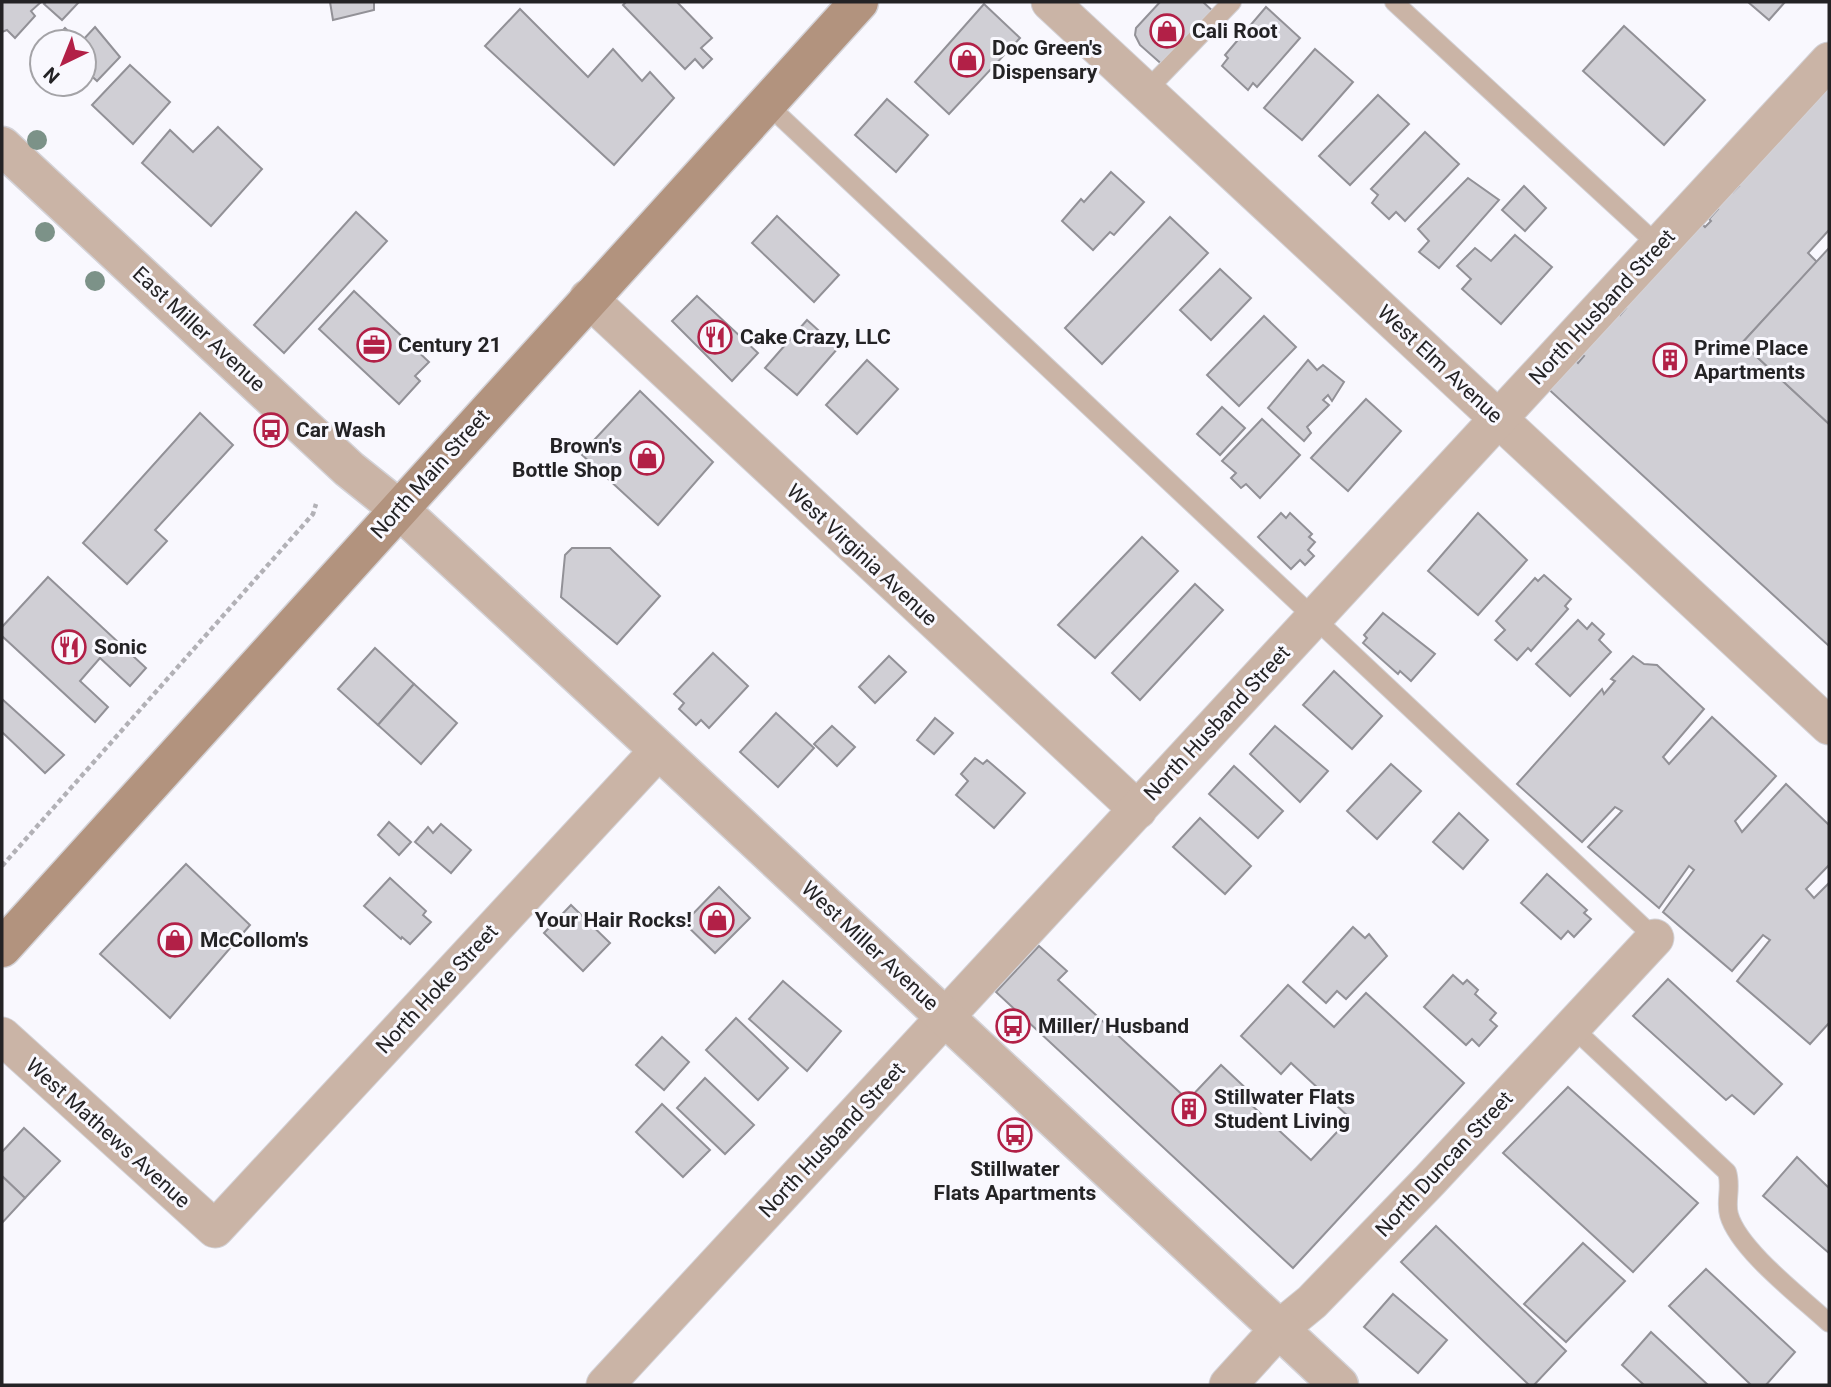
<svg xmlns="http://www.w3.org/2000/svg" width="1831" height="1387" font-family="Roboto,sans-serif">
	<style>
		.building { fill: #d0cfd5; stroke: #929197; stroke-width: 2 }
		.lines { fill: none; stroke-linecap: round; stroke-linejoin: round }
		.service-casing { stroke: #d3d2d7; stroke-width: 20 }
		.minor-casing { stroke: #d3d2d7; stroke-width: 39 }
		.tertiary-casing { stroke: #d3d2d7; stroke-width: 41 }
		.secondary-casing { stroke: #d3d2d7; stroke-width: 41 }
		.path { stroke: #b2b1b6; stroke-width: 4.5; stroke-dasharray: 5 3.5; stroke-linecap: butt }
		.service { stroke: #cab4a6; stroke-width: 18 }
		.minor { stroke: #cab4a6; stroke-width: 37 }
		.tertiary { stroke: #cab4a6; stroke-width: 38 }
		.secondary { stroke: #b2937e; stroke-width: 38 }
		.tree { fill: #7c9288 }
		.labels { text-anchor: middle; stroke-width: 6; stroke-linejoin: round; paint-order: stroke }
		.poi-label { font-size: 21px; font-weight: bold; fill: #242325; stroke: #f9f8fe; text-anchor: start }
		.street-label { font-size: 21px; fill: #242325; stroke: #f9f8fe }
	</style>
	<rect width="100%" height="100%" fill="#f9f8fe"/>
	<g class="building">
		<path d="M 2,2 L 41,2 L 31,11 L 35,16 L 15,38 L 7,30 L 2,32 Z"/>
		<path d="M 46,2 L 79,2 L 62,20 L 44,4 Z"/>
		<path d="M 330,2 L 374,2 L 374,10 L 333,20 Z"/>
		<path d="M 626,2 L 677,2 L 712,38 L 701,48 L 712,59 L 703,68 L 695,59 L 685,69 L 623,5 Z"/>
		<path d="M 1160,2 L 1203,2 L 1215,13 L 1165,67 L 1140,45 L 1135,35 L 1136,28 Z"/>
		<path d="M 1748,2 L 1785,2 L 1769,20 Z"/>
		<path d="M 984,4 L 1020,38 L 949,114 L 915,82 Z"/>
		<path d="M 1266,7 L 1300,38 L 1257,87 L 1253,83 L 1248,90 L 1222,66 L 1228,58 L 1225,55 Z"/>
		<path d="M 520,9 L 588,77 L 613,49 L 642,81 L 650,72 L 674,98 L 614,165 L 485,46 Z"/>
		<path d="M 1624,26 L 1705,100 L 1664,145 L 1583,71 Z"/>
		<path d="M 95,27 L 120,57 L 97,81 L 84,69 L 84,42 L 81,42 Z"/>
		<path d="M 65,28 L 80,42 L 52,42 Z"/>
		<path d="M 1315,49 L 1353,82 L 1302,140 L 1264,108 Z"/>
		<path d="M 42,52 L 42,71 L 32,62 Z"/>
		<path d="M 130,65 L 170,102 L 133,144 L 92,105 Z"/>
		<path d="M 1829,73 L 1829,230 L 1808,253 L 1817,262 L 1742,343 L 1829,424 L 1829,646 L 1544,385 L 1571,356 L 1578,363 L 1584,356 L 1581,354 L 1613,309 L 1620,315 L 1626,308 L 1620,303 L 1697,219 L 1705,227 L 1711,221 L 1709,219 L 1718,209 L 1712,204 L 1728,187 L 1733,192 L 1739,186 L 1734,181 Z"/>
		<path d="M 1378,95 L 1409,124 L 1350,185 L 1319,156 Z"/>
		<path d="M 887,99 L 928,135 L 896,172 L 855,135 Z"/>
		<path d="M 218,127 L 262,169 L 211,226 L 142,163 L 170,130 L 193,152 Z"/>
		<path d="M 1425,132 L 1459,164 L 1405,221 L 1396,212 L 1389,219 L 1372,203 L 1378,195 L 1371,189 Z"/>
		<path d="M 1111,172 L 1144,202 L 1114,235 L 1110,232 L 1093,250 L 1062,221 L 1081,199 L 1084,202 Z"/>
		<path d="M 1468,178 L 1499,200 L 1439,268 L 1419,252 L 1429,241 L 1418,229 Z"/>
		<path d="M 1524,186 L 1546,208 L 1525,231 L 1502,210 Z"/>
		<path d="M 356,212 L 387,241 L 284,353 L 254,325 Z"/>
		<path d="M 777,216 L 839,275 L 814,302 L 752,243 Z"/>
		<path d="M 1170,217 L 1208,253 L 1102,364 L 1065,328 Z"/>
		<path d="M 1515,235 L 1552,267 L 1501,324 L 1462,289 L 1471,279 L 1457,266 L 1475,248 L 1491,261 Z"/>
		<path d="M 1829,248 L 1829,424 L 1742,343 Z"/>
		<path d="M 1220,269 L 1251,298 L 1211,340 L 1180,310 Z"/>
		<path d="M 354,291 L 429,362 L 415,376 L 420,381 L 399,404 L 319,329 Z"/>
		<path d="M 697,296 L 758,353 L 732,381 L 672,321 Z"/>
		<path d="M 1264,316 L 1296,347 L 1239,406 L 1207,375 Z"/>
		<path d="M 807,320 L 838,348 L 797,395 L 765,368 Z"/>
		<path d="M 867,360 L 898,389 L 857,434 L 826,405 Z"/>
		<path d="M 1308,360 L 1317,370 L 1323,365 L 1344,382 L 1332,401 L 1328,395 L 1323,400 L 1329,405 L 1307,427 L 1311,433 L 1304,441 L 1268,408 Z"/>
		<path d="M 640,391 L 713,462 L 658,525 L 581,454 Z"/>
		<path d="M 1366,399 L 1401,431 L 1348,491 L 1311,458 Z"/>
		<path d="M 1222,407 L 1245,428 L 1220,455 L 1197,434 Z"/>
		<path d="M 200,413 L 233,445 L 155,530 L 167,541 L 127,584 L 83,543 Z"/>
		<path d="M 1262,419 L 1300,455 L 1260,498 L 1246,484 L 1241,488 L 1231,478 L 1236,473 L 1222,461 Z"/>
		<path d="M 1281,513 L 1286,518 L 1290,513 L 1312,534 L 1309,537 L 1315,542 L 1308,550 L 1314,556 L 1305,565 L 1300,560 L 1291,569 L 1258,537 Z"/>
		<path d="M 1478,513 L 1527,560 L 1478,615 L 1428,571 Z"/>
		<path d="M 1142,537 L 1178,571 L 1095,658 L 1058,625 Z"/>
		<path d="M 572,548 L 610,548 L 660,596 L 617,644 L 561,597 L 565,555 Z"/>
		<path d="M 1544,575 L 1571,599 L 1565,606 L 1568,609 L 1531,651 L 1528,648 L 1517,660 L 1495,640 L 1505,630 L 1496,621 L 1535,578 L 1538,581 Z"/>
		<path d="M 48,577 L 146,668 L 130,686 L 100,658 L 80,681 L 108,707 L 95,722 L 2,636 L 2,627 Z"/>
		<path d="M 1195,584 L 1223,610 L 1140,700 L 1112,673 Z"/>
		<path d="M 1383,613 L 1435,654 L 1411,681 L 1400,671 L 1398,674 L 1363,643 L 1367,638 L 1364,635 Z"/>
		<path d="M 1578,620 L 1587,629 L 1592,623 L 1604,634 L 1599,640 L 1611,652 L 1570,696 L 1536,664 Z"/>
		<path d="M 375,648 L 414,684 L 378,725 L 338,689 Z"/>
		<path d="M 713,653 L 748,686 L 709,728 L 701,720 L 696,725 L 679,709 L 684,703 L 674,694 Z"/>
		<path d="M 889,656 L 906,672 L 875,703 L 859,687 Z"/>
		<path d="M 1633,656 L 1644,664 L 1657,665 L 1704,709 L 1663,757 L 1669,764 L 1712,717 L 1776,776 L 1735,821 L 1742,832 L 1786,784 L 1829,825 L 1829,865 L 1806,889 L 1814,898 L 1829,883 L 1829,1023 L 1810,1044 L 1737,981 L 1770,940 L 1763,935 L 1732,971 L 1663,912 L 1694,870 L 1689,866 L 1659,908 L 1588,847 L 1622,811 L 1615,807 L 1582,842 L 1517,784 L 1602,689 L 1604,694 L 1615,681 L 1611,679 Z"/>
		<path d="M 1334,671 L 1382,716 L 1352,749 L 1303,705 Z"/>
		<path d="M 414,684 L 457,723 L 421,764 L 378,725 Z"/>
		<path d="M 2,699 L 64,755 L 45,773 L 2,732 Z"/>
		<path d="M 776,713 L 814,748 L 778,787 L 740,752 Z"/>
		<path d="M 935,718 L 953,733 L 934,754 L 917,740 Z"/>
		<path d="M 832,726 L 855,747 L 837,766 L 814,744 Z"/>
		<path d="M 1275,726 L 1328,771 L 1300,802 L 1250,754 Z"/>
		<path d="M 975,758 L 983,764 L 987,760 L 1025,793 L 994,828 L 956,795 L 968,781 L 961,774 Z"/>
		<path d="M 1391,764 L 1421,791 L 1377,839 L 1347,811 Z"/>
		<path d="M 1234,766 L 1283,811 L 1258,838 L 1209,794 Z"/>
		<path d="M 1459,813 L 1488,840 L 1463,869 L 1433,842 Z"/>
		<path d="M 1200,818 L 1251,866 L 1225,894 L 1173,847 Z"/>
		<path d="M 389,822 L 411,842 L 399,855 L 378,835 Z"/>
		<path d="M 441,824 L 471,850 L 451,873 L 415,842 L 428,827 L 433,833 Z"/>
		<path d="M 186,864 L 250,925 L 170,1018 L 100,954 Z"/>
		<path d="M 1547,874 L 1587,910 L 1584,913 L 1591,919 L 1574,937 L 1568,931 L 1561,939 L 1521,903 Z"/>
		<path d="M 390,878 L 426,911 L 423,915 L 431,922 L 410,944 L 402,937 L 401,939 L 364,906 Z"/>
		<path d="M 719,887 L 750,918 L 715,953 L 684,923 Z"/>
		<path d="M 571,905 L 610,943 L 583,971 L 544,933 Z"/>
		<path d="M 1353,927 L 1365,938 L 1369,934 L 1387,956 L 1346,999 L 1337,991 L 1326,1003 L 1303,982 Z"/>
		<path d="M 1039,946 L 1067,971 L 1058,980 L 1188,1100 L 1221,1065 L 1253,1095 L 1247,1101 L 1311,1160 L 1350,1118 L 1291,1063 L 1281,1074 L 1241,1036 L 1288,985 L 1334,1027 L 1366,993 L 1464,1083 L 1293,1268 L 996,992 Z"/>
		<path d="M 1453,975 L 1463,984 L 1467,980 L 1478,990 L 1475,994 L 1496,1013 L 1490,1020 L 1497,1026 L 1479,1046 L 1472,1039 L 1466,1045 L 1424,1007 Z"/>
		<path d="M 1668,979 L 1782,1084 L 1754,1114 L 1732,1095 L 1726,1100 L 1633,1016 Z"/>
		<path d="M 783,981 L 841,1031 L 807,1071 L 749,1019 Z"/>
		<path d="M 736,1018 L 788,1068 L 758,1100 L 706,1050 Z"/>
		<path d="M 662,1037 L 689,1062 L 664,1090 L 636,1065 Z"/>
		<path d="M 705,1078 L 754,1125 L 725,1154 L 677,1108 Z"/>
		<path d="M 1568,1087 L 1698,1203 L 1633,1272 L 1503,1153 Z"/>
		<path d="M 662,1104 L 710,1150 L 683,1177 L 636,1132 Z"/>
		<path d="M 24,1128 L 60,1161 L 25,1198 L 2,1176 L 2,1152 Z"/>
		<path d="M 1797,1157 L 1829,1188 L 1829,1253 L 1763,1196 Z"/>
		<path d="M 2,1176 L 25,1198 L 2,1223 Z"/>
		<path d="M 1436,1226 L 1566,1351 L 1534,1385 L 1529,1385 L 1401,1262 Z"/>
		<path d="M 1583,1243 L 1625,1281 L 1566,1342 L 1524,1304 Z"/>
		<path d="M 1706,1269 L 1795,1352 L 1766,1385 L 1751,1385 L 1669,1306 Z"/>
		<path d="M 1393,1294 L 1447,1340 L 1418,1373 L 1364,1327 Z"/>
		<path d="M 1651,1332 L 1708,1385 L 1644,1385 L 1622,1365 Z"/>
	</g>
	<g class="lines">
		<defs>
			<g id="service">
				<path d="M 1394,2 L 1659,246"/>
				<path d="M 1146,91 L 1232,2"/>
				<path d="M 766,103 L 1655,938"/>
				<path d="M 1572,1027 L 1727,1172 C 1732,1187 1725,1201 1729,1215 C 1739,1250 1801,1297 1829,1323"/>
			</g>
			<g id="minor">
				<path d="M 1050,2 L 1829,726"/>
				<path d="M 588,298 L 1138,810"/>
				<path d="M 2,1036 L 215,1229 L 659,750"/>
				<path d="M 605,1385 L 1829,61"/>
				<path d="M 1228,1385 L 1279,1329 L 1312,1302 L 1430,1180 L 1655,938"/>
			</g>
			<path id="tertiary" d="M 2,146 L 349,469 L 399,509 L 659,750 L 1339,1385"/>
			<path id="secondary" d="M 2,948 L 859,2"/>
		</defs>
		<use href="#service" class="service-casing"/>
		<use href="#minor" class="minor-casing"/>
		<use href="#tertiary" class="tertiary-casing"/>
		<use href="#secondary" class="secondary-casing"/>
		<path class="path" d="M 2,866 L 313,514 L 316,504"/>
		<use href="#service" class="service"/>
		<use href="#minor" class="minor"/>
		<use href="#tertiary" class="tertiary"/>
		<use href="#secondary" class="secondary"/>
	</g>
	<g class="tree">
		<circle cx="37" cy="140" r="10"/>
		<circle cx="45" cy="232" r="10"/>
		<circle cx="95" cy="281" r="10"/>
	</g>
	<defs>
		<symbol id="shop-ring" viewBox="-11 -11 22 22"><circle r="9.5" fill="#f9f8fe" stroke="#b22047" stroke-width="1.5"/><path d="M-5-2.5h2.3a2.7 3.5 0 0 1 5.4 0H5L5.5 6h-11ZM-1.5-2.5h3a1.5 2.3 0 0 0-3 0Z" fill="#b22047"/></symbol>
		<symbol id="restaurant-ring" viewBox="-11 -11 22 22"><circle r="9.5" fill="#f9f8fe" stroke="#b22047" stroke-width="1.5"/><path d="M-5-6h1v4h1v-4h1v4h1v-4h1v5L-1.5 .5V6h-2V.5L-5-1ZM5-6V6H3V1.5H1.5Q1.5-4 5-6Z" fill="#b22047"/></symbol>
		<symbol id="office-ring" viewBox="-11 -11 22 22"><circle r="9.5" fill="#f9f8fe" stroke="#b22047" stroke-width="1.5"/><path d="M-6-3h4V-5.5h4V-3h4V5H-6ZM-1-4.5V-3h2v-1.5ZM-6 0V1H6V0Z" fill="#b22047"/></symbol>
		<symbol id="building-ring" viewBox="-11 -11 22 22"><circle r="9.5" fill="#f9f8fe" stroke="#b22047" stroke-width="1.5"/><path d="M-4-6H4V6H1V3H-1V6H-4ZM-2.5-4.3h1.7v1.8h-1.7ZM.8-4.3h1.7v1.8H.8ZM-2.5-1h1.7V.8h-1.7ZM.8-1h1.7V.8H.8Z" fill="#b22047"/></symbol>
		<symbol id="bus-ring" viewBox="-11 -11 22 22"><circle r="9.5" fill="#f9f8fe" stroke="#b22047" stroke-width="1.5"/><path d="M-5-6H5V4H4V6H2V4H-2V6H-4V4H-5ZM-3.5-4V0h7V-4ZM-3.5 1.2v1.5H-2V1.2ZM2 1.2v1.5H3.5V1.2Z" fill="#b22047"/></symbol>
	</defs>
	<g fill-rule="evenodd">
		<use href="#shop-ring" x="1148" y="12" width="38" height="38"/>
		<use href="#shop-ring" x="948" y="41" width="38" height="38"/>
		<use href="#restaurant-ring" x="696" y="318" width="38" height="38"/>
		<use href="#office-ring" x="355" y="326" width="38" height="38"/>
		<use href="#building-ring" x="1651" y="341" width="38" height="38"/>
		<use href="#bus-ring" x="252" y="411" width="38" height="38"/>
		<use href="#shop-ring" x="628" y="439" width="38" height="38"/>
		<use href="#restaurant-ring" x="50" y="628" width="38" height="38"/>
		<use href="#shop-ring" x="698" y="901" width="38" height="38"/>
		<use href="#shop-ring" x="156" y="921" width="38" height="38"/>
		<use href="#bus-ring" x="994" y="1007" width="38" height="38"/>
		<use href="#building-ring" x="1170" y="1090" width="38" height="38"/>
		<use href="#bus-ring" x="996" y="1116" width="38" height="38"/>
	</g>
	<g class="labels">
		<g class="poi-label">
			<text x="1192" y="38">Cali Root</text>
			<text x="992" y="55">Doc Green's<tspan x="992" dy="24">Dispensary</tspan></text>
			<text x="740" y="344">Cake Crazy, LLC</text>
			<text x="398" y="352">Century 21</text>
			<text x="1694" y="355">Prime Place<tspan x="1694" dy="24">Apartments</tspan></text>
			<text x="296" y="437">Car Wash</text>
			<text x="622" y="453" text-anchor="end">Brown's<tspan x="622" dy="24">Bottle Shop</tspan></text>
			<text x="94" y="654">Sonic</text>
			<text x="692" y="927" text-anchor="end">Your Hair Rocks!</text>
			<text x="200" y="947">McCollom's</text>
			<text x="1038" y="1033">Miller/ Husband</text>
			<text x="1214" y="1104">Stillwater Flats<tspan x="1214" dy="24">Student Living</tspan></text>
			<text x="1015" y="1176" text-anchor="middle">Stillwater<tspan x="1015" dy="24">Flats Apartments</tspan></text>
		</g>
		<g class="street-label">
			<text transform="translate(1602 307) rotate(-47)" y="7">North Husband Street</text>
			<text transform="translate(199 329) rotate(43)" y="7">East Miller Avenue</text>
			<text transform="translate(1440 364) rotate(43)" y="7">West Elm Avenue</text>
			<text transform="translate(430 474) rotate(-48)" y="7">North Main Street</text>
			<text transform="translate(862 555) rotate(43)" y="7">West Virginia Avenue</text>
			<text transform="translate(1217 723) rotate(-47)" y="7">North Husband Street</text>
			<text transform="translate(870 946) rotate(43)" y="7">West Miller Avenue</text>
			<text transform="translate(437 989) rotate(-47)" y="7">North Hoke Street</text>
			<text transform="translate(108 1133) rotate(42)" y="7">West Mathews Avenue</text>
			<text transform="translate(832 1140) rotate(-47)" y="7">North Husband Street</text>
			<text transform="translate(1444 1164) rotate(-47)" y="7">North Duncan Street</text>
		</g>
	</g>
	<rect width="1831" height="1387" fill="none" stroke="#242325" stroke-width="7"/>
	<g transform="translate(63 63) rotate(223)"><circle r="33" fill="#f9f8fe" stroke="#a4a3a7" stroke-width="2"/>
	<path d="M0-5L12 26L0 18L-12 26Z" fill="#b22047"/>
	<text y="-10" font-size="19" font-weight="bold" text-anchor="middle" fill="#242325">N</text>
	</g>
</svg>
